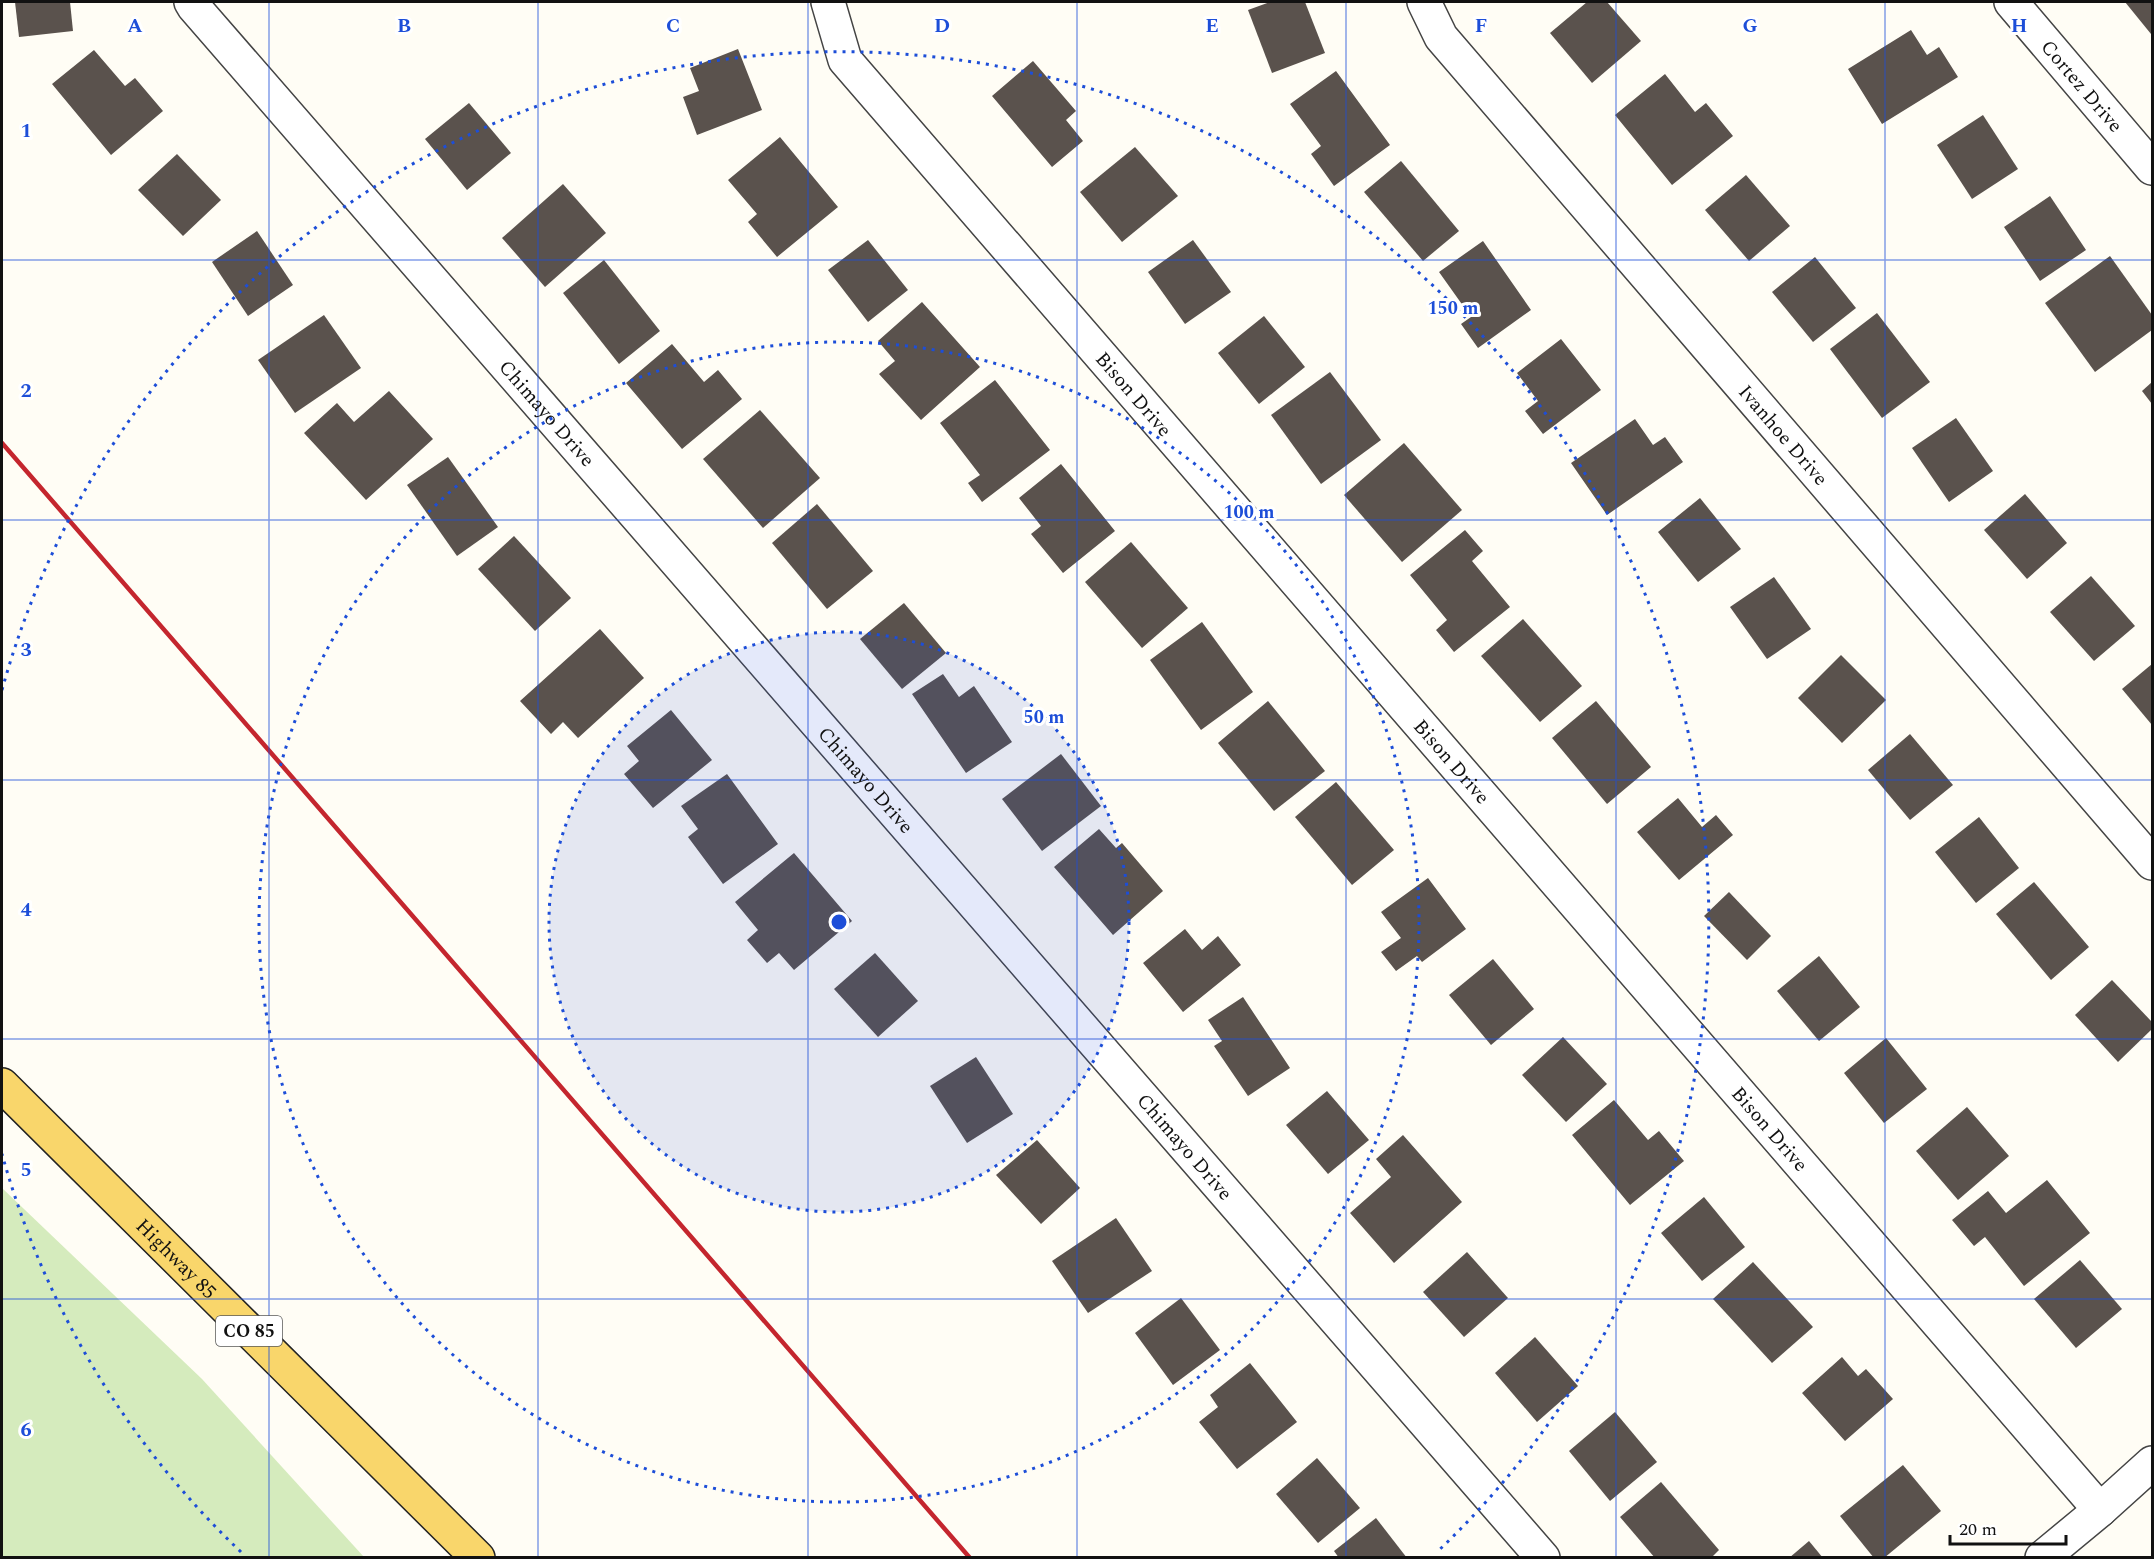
<svg xmlns="http://www.w3.org/2000/svg" width="2154" height="1559" font-family="Spectral,serif">
	<style>
		.green { fill: #d5ebbd }
		.building { fill: #5a524d }
		.lines { fill: none; stroke-linecap: round; stroke-linejoin: round }
		.minor-casing { stroke: #444; stroke-width: 36 }
		.major-casing { stroke: #222; stroke-width: 36 }
		.minor { stroke: #fff; stroke-width: 33 }
		.major { stroke: #f9d66b; stroke-width: 33 }
		.rail { stroke: #c4262e; stroke-width: 4.5 }
		.grid { fill: none; stroke: #1d4ed8; stroke-width: 1.5; stroke-opacity: 0.55 }
		.ring { fill: none; stroke: #1d4ed8; stroke-width: 3; stroke-dasharray: 3 6 }
		.labels { text-anchor: middle; stroke-width: 6; stroke-linejoin: round; paint-order: stroke }
		.shield { fill: #fff; stroke: #585858; stroke-width: 1.5 }
		.shield-label { font-size: 18px; font-weight: bold; fill: #111 }
		.street-label { font-size: 20px; fill: #111; stroke: #fff }
		.grid-label { font-size: 20px; text-anchor: middle; font-weight: bold; fill: #1d4ed8; stroke: #fff; stroke-width: 6; stroke-linejoin: round; paint-order: stroke }
		.centre { fill: #1d4ed8; stroke: #fff; stroke-width: 3 }
		.ring-label { font-size: 18px; text-anchor: middle; font-weight: bold; fill: #1d4ed8; stroke: #fff; stroke-width: 6; stroke-linejoin: round; paint-order: stroke }
	</style>
	<rect width="100%" height="100%" fill="#fffdf5"/>
	<path class="green" d="M 2,1188 L 202,1379 L 364,1557 L 2,1557 Z"/>
	<g class="building">
		<path d="M 15,2 L 70,2 L 73,31 L 19,37 Z"/>
		<path d="M 1270,2 L 1305,2 L 1325,53 L 1272,73 L 1248,10 Z"/>
		<path d="M 1587,2 L 1607,2 L 1641,41 L 1592,83 L 1550,33 Z"/>
		<path d="M 2125,2 L 2152,2 L 2152,32 L 2151,34 Z"/>
		<path d="M 1911,30 L 1927,55 L 1939,47 L 1958,77 L 1882,124 L 1848,69 Z"/>
		<path d="M 738,49 L 762,110 L 697,135 L 683,97 L 699,91 L 690,68 Z"/>
		<path d="M 94,50 L 125,86 L 135,78 L 163,111 L 111,155 L 52,84 Z"/>
		<path d="M 1033,61 L 1076,111 L 1066,120 L 1083,141 L 1052,167 L 992,96 Z"/>
		<path d="M 1336,71 L 1390,145 L 1334,186 L 1311,154 L 1321,146 L 1290,104 Z"/>
		<path d="M 1665,74 L 1695,112 L 1706,103 L 1733,136 L 1672,185 L 1615,115 Z"/>
		<path d="M 469,103 L 511,153 L 467,190 L 425,139 Z"/>
		<path d="M 1983,115 L 2018,169 L 1972,199 L 1937,145 Z"/>
		<path d="M 780,137 L 838,207 L 777,257 L 748,222 L 757,214 L 728,180 Z"/>
		<path d="M 1135,147 L 1178,196 L 1122,242 L 1080,192 Z"/>
		<path d="M 177,154 L 221,200 L 183,236 L 138,190 Z"/>
		<path d="M 1401,161 L 1459,231 L 1423,261 L 1364,192 Z"/>
		<path d="M 1746,175 L 1790,226 L 1749,261 L 1705,210 Z"/>
		<path d="M 563,184 L 606,233 L 545,287 L 502,238 Z"/>
		<path d="M 2050,196 L 2086,250 L 2040,281 L 2004,227 Z"/>
		<path d="M 257,231 L 293,285 L 248,316 L 212,262 Z"/>
		<path d="M 868,240 L 908,290 L 868,322 L 828,270 Z"/>
		<path d="M 1193,240 L 1231,292 L 1185,324 L 1148,272 Z"/>
		<path d="M 1483,241 L 1531,310 L 1478,348 L 1461,324 L 1471,317 L 1439,272 Z"/>
		<path d="M 2110,256 L 2152,315 L 2152,330 L 2095,372 L 2045,303 Z"/>
		<path d="M 1815,257 L 1856,308 L 1813,342 L 1772,292 Z"/>
		<path d="M 604,260 L 660,331 L 619,364 L 563,293 Z"/>
		<path d="M 922,302 L 980,367 L 921,420 L 879,374 L 895,361 L 878,341 Z"/>
		<path d="M 1877,313 L 1930,382 L 1882,418 L 1830,349 Z"/>
		<path d="M 324,315 L 361,368 L 295,413 L 258,360 Z"/>
		<path d="M 1264,316 L 1305,367 L 1259,404 L 1218,353 Z"/>
		<path d="M 1561,339 L 1601,390 L 1543,434 L 1525,411 L 1538,401 L 1517,373 Z"/>
		<path d="M 672,344 L 704,382 L 718,370 L 742,399 L 682,449 L 626,383 Z"/>
		<path d="M 1330,372 L 1381,440 L 1321,484 L 1271,415 Z"/>
		<path d="M 995,380 L 1050,450 L 982,502 L 968,483 L 980,475 L 940,423 Z"/>
		<path d="M 2152,382 L 2152,404 L 2142,391 Z"/>
		<path d="M 389,391 L 433,439 L 366,500 L 304,433 L 337,403 L 354,422 Z"/>
		<path d="M 760,410 L 820,478 L 763,528 L 703,459 Z"/>
		<path d="M 1956,418 L 1993,471 L 1949,502 L 1912,448 Z"/>
		<path d="M 1635,419 L 1653,445 L 1665,437 L 1683,462 L 1607,515 L 1571,463 Z"/>
		<path d="M 1404,443 L 1462,510 L 1402,562 L 1344,495 Z"/>
		<path d="M 448,457 L 498,527 L 457,556 L 407,485 Z"/>
		<path d="M 1061,464 L 1115,531 L 1063,573 L 1031,534 L 1041,526 L 1019,498 Z"/>
		<path d="M 2025,494 L 2067,543 L 2027,579 L 1984,530 Z"/>
		<path d="M 1700,498 L 1741,549 L 1698,582 L 1658,532 Z"/>
		<path d="M 817,504 L 873,571 L 827,609 L 772,543 Z"/>
		<path d="M 1465,530 L 1483,551 L 1472,561 L 1510,607 L 1454,652 L 1436,630 L 1447,620 L 1410,575 Z"/>
		<path d="M 514,536 L 571,598 L 535,631 L 478,569 Z"/>
		<path d="M 1131,542 L 1188,608 L 1142,648 L 1085,582 Z"/>
		<path d="M 2091,576 L 2135,626 L 2094,661 L 2050,612 Z"/>
		<path d="M 1774,577 L 1811,629 L 1767,659 L 1730,607 Z"/>
		<path d="M 904,603 L 946,653 L 902,689 L 860,639 Z"/>
		<path d="M 1523,619 L 1582,686 L 1540,722 L 1481,656 Z"/>
		<path d="M 1202,622 L 1253,692 L 1201,730 L 1150,660 Z"/>
		<path d="M 600,629 L 644,678 L 578,738 L 563,722 L 551,734 L 520,701 Z"/>
		<path d="M 1841,655 L 1886,700 L 1842,743 L 1798,698 Z"/>
		<path d="M 2152,664 L 2152,725 L 2122,689 Z"/>
		<path d="M 943,674 L 959,697 L 974,686 L 1012,742 L 966,773 L 912,694 Z"/>
		<path d="M 1268,701 L 1325,771 L 1274,811 L 1218,743 Z"/>
		<path d="M 1596,701 L 1651,767 L 1607,804 L 1552,738 Z"/>
		<path d="M 671,710 L 712,760 L 653,808 L 624,774 L 639,761 L 627,746 Z"/>
		<path d="M 1910,734 L 1953,785 L 1910,820 L 1868,770 Z"/>
		<path d="M 1061,754 L 1101,806 L 1042,851 L 1002,799 Z"/>
		<path d="M 727,774 L 778,844 L 723,884 L 688,837 L 698,829 L 681,806 Z"/>
		<path d="M 1336,782 L 1394,850 L 1352,885 L 1295,817 Z"/>
		<path d="M 1678,798 L 1702,827 L 1716,815 L 1733,835 L 1679,880 L 1637,832 Z"/>
		<path d="M 1979,817 L 2019,868 L 1976,903 L 1935,852 Z"/>
		<path d="M 1099,829 L 1116,848 L 1122,843 L 1163,891 L 1113,935 L 1054,867 Z"/>
		<path d="M 794,853 L 852,921 L 794,970 L 779,953 L 767,963 L 747,940 L 758,930 L 735,902 Z"/>
		<path d="M 1428,878 L 1466,929 L 1422,962 L 1417,956 L 1396,971 L 1381,952 L 1401,938 L 1381,912 Z"/>
		<path d="M 2034,882 L 2089,947 L 2051,980 L 1996,914 Z"/>
		<path d="M 1729,892 L 1771,936 L 1747,960 L 1704,916 Z"/>
		<path d="M 1185,929 L 1202,950 L 1218,936 L 1241,965 L 1183,1012 L 1143,963 Z"/>
		<path d="M 875,953 L 918,1001 L 878,1037 L 834,989 Z"/>
		<path d="M 1819,956 L 1860,1007 L 1819,1041 L 1777,991 Z"/>
		<path d="M 1493,959 L 1534,1009 L 1491,1045 L 1449,995 Z"/>
		<path d="M 2112,980 L 2152,1022 L 2152,1029 L 2118,1062 L 2075,1015 Z"/>
		<path d="M 1243,997 L 1290,1068 L 1248,1096 L 1214,1046 L 1222,1041 L 1208,1020 Z"/>
		<path d="M 1563,1037 L 1607,1084 L 1566,1122 L 1522,1075 Z"/>
		<path d="M 1886,1038 L 1927,1089 L 1884,1123 L 1844,1073 Z"/>
		<path d="M 976,1057 L 1013,1114 L 967,1143 L 930,1086 Z"/>
		<path d="M 1327,1091 L 1369,1140 L 1328,1174 L 1286,1125 Z"/>
		<path d="M 1614,1100 L 1648,1140 L 1659,1131 L 1684,1161 L 1630,1205 L 1572,1135 Z"/>
		<path d="M 1967,1107 L 2009,1156 L 1958,1200 L 1916,1151 Z"/>
		<path d="M 1403,1135 L 1462,1202 L 1394,1263 L 1350,1213 L 1391,1177 L 1376,1159 Z"/>
		<path d="M 1037,1140 L 1080,1188 L 1041,1224 L 996,1175 Z"/>
		<path d="M 2047,1180 L 2090,1233 L 2024,1286 L 1985,1237 L 1974,1246 L 1952,1220 L 1988,1191 L 2006,1213 Z"/>
		<path d="M 1704,1197 L 1745,1247 L 1702,1281 L 1661,1233 Z"/>
		<path d="M 1116,1218 L 1152,1271 L 1088,1313 L 1052,1261 Z"/>
		<path d="M 1467,1252 L 1508,1298 L 1464,1337 L 1423,1292 Z"/>
		<path d="M 2080,1260 L 2122,1309 L 2076,1348 L 2034,1299 Z"/>
		<path d="M 1753,1262 L 1813,1327 L 1772,1363 L 1713,1299 Z"/>
		<path d="M 1181,1298 L 1220,1350 L 1173,1385 L 1135,1333 Z"/>
		<path d="M 1535,1337 L 1578,1386 L 1537,1422 L 1495,1373 Z"/>
		<path d="M 1842,1357 L 1858,1376 L 1866,1369 L 1893,1399 L 1845,1441 L 1802,1393 Z"/>
		<path d="M 1250,1363 L 1297,1422 L 1237,1469 L 1199,1422 L 1218,1407 L 1210,1395 Z"/>
		<path d="M 1615,1412 L 1657,1462 L 1610,1501 L 1569,1451 Z"/>
		<path d="M 1317,1458 L 1360,1508 L 1318,1543 L 1276,1494 Z"/>
		<path d="M 1903,1465 L 1941,1511 L 1884,1558 L 1874,1558 L 1840,1516 Z"/>
		<path d="M 1661,1482 L 1719,1550 L 1711,1558 L 1655,1558 L 1620,1517 Z"/>
		<path d="M 1376,1518 L 1407,1558 L 1339,1558 L 1334,1551 Z"/>
		<path d="M 1809,1541 L 1823,1558 L 1789,1558 Z"/>
	</g>
	<g class="lines">
		<defs>
			<g id="minor">
				<path id="s1" d="M 191,2 L 194,7 L 1543,1558"/>
				<path id="s2" d="M 828,2 L 845,60 L 2100,1510"/>
				<path id="s3" d="M 1424,2 L 1441,37 L 2152,863"/>
				<path id="s4" d="M 2011,2 L 2152,168"/>
				<path d="M 2042,1558 L 2100,1510 L 2152,1463"/>
			</g>
			<g id="major">
				<path id="s5" d="M 2,1085 L 478,1558"/>
			</g>
		</defs>
		<use href="#minor" class="minor-casing"/>
		<use href="#major" class="major-casing"/>
		<use href="#minor" class="minor"/>
		<use href="#major" class="major"/>
		<path class="rail" d="M 2,443 L 970,1558"/>
	</g>
	<path class="grid" d="M 269,2 L 269,1558M 538,2 L 538,1558M 808,2 L 808,1558M 1077,2 L 1077,1558M 1346,2 L 1346,1558M 1616,2 L 1616,1558M 1885,2 L 1885,1558M 2,260 L 2152,260M 2,520 L 2152,520M 2,780 L 2152,780M 2,1039 L 2152,1039M 2,1299 L 2152,1299"/>
	<circle cx="839" cy="922" r="290" fill="#1d4ed8" fill-opacity=".12"/>
	<g class="ring">
		<circle cx="839" cy="922" r="290"/>
		<circle cx="839" cy="922" r="580"/>
		<path d="M241 1552A869 869 0 0 1 2 1154M2 690A869 869 0 1 1 1437 1552"/>
	</g>
	<g class="labels">
		<rect class="shield" x="216" y="1316" width="66" height="30" rx="4.5"/>
		<g class="shield-label">
			<text x="249" y="1337">CO 85</text>
		</g>
		<g class="street-label">
			<text dy="7" stroke="none"><textPath href="#s4" startOffset="110">Cortez Drive</textPath></text>
			<text dy="7" stroke="none"><textPath href="#s2" startOffset="502">Bison Drive</textPath></text>
			<text dy="7" stroke="none"><textPath href="#s1" startOffset="544">Chimayo Drive</textPath></text>
			<text dy="7" stroke="none"><textPath href="#s3" startOffset="564">Ivanhoe Drive</textPath></text>
			<text dy="7" stroke="none"><textPath href="#s2" startOffset="988">Bison Drive</textPath></text>
			<text dy="7" stroke="none"><textPath href="#s1" startOffset="1030">Chimayo Drive</textPath></text>
			<text dy="7" stroke="none"><textPath href="#s2" startOffset="1474">Bison Drive</textPath></text>
			<text dy="7" stroke="none"><textPath href="#s1" startOffset="1516">Chimayo Drive</textPath></text>
			<text dy="7" stroke="none"><textPath href="#s5" startOffset="246">Highway 85</textPath></text>
		</g>
	</g>
	<g class="grid-label">
		<text x="135" y="32">A</text>
		<text x="404" y="32">B</text>
		<text x="673" y="32">C</text>
		<text x="942" y="32">D</text>
		<text x="1212" y="32">E</text>
		<text x="1481" y="32">F</text>
		<text x="1750" y="32">G</text>
		<text x="2019" y="32">H</text>
		<text x="26" y="137">1</text>
		<text x="26" y="397">2</text>
		<text x="26" y="656">3</text>
		<text x="26" y="916">4</text>
		<text x="26" y="1176">5</text>
		<text x="26" y="1436">6</text>
	</g>
	<circle cx="839" cy="922" r="9" class="centre"/>
	<g class="ring-label">
		<text x="1453" y="314">150 m</text>
		<text x="1249" y="518">100 m</text>
		<text x="1044" y="723">50 m</text>
	</g>
	<rect width="2154" height="1559" fill="none" stroke="#111111" stroke-width="6"/>
	<path d="M1950 1535v9h116v-9" fill="none" stroke="#111111" stroke-width="3"/>
	<text x="1959" y="1535" font-size="18" fill="#111111" stroke="#ffffff" stroke-width="4.5" paint-order="stroke">20 m</text>
</svg>
